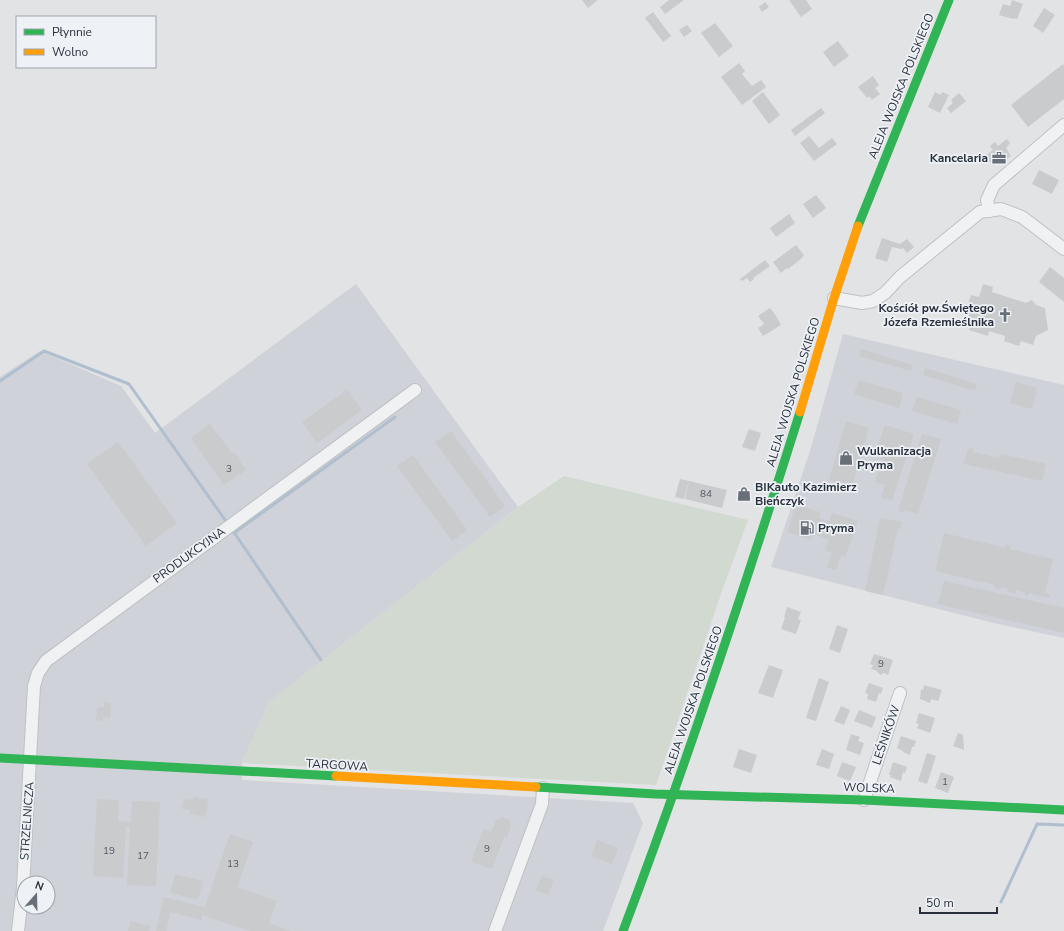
<svg xmlns="http://www.w3.org/2000/svg" width="1064" height="931" viewBox="0 0 1064 931" font-family="'Nunito Sans',sans-serif">
	<rect width="100%" height="100%" fill="#e1e3e5"/>
	<!-- built -->
	<g fill="#cfd2d8" fill-rule="evenodd">
		<path d="M356,284L518,507L269,702L242,763V780L633,803L643,823L603,931H0V377L40,351L121,386L155,433ZM24,883H48V907H24Z"/>
		<polygon points="843,334 1064,385 1064,638 998,624 771,567 810,451"/>
	</g>
	<!-- green -->
	<polygon fill="#d2d9d1" points="564,476 748,520 723,588 656,785 242,763 269,702 518,507"/>
	<g fill="none" stroke-linecap="round" stroke-linejoin="round">
		<!-- stream -->
		<g stroke="#b0bfcf" stroke-width="3">
			<polyline points="0,381 44,351 129,384 228,524"/>
			<polyline points="231,528 321,660"/>
			<polyline points="234,533 395,417"/>
			<polyline points="1001,902 1037,824 1064,825"/>
		</g>
	</g>
	<!-- building -->
	<g fill="#c9cbcd">
		<polygon points="582,0 598,0 588,8"/>
		<polygon points="669,0 684,0 665,14 660,7"/>
		<polygon points="789,0 806,0 812,9 801,17"/>
		<polygon points="1012,0 1023,4 1017,19 1013,18 1013,19 999,15 1003,4 1010,6"/>
		<polygon points="765,2 769,7 762,12 759,7"/>
		<polygon points="1044,8 1055,15 1043,33 1033,26"/>
		<polygon points="653,12 671,36 663,42 645,18"/>
		<polygon points="715,23 733,46 719,57 701,33"/>
		<polygon points="687,25 692,31 684,37 679,30"/>
		<polygon points="838,41 849,56 834,67 823,52"/>
		<polygon points="739,63 745,71 742,74 752,86 761,80 766,87 742,105 721,77"/>
		<polygon points="1063,64 1064,66 1064,99 1028,127 1011,105"/>
		<polygon points="873,76 879,85 875,88 880,94 872,100 869,96 867,98 858,87"/>
		<polygon points="763,92 780,115 769,124 752,101"/>
		<polygon points="935,92 941,95 942,92 949,95 940,113 928,107"/>
		<polygon points="959,93 966,101 951,113 947,108 953,103 951,100"/>
		<polygon points="821,108 825,113 795,136 791,130"/>
		<polygon points="809,136 819,148 832,138 837,144 814,161 800,143"/>
		<polygon points="1007,139 1010,143 1006,148 1011,156 999,165 995,159 990,162 985,156 993,150 990,146 995,142 998,146"/>
		<polygon points="1039,170 1059,180 1052,194 1032,184"/>
		<polygon points="816,195 826,208 813,218 803,204"/>
		<polygon points="789,214 795,223 776,237 770,228"/>
		<polygon points="882,238 900,244 907,239 914,247 907,253 903,248 901,249 892,247 887,262 875,258"/>
		<polygon points="796,245 804,255 801,259 788,269 787,268 781,273 773,262"/>
		<polygon points="765,260 770,266 753,278 754,279 750,282 747,278 742,281 740,279"/>
		<polygon points="1050,267 1064,278 1064,302 1039,282"/>
		<polygon points="983,284 993,287 992,292 1026,303 1032,300 1036,305 1045,308 1048,330 1036,336 1033,345 1021,341 1019,346 1004,341 1005,336 989,331 988,336 969,330 970,326 962,322 971,295 979,297"/>
		<polygon points="770,308 776,316 781,325 763,336 758,328 764,324 758,316"/>
		<polygon points="861,349 913,365 911,371 859,356"/>
		<polygon points="925,368 977,384 975,391 923,375"/>
		<polygon points="859,380 903,393 899,408 854,394"/>
		<polygon points="1016,382 1037,388 1032,409 1010,403"/>
		<polygon points="347,390 362,410 317,443 302,422"/>
		<polygon points="917,397 961,410 957,424 912,411"/>
		<polygon points="846,421 869,428 852,487 829,480"/>
		<polygon points="210,424 232,453 234,452 246,470 224,485 191,438"/>
		<polygon points="885,425 914,434 892,501 881,498 885,485 875,482 885,447 878,445"/>
		<polygon points="749,429 761,433 755,451 742,447"/>
		<polygon points="451,431 505,506 490,517 435,442"/>
		<polygon points="922,434 941,439 918,514 905,510 905,513 898,511"/>
		<polygon points="118,442 177,523 146,546 87,464"/>
		<polygon points="969,448 974,449 973,452 999,458 1001,454 1046,464 1042,481 964,464 967,451 968,451"/>
		<polygon points="413,455 467,530 452,541 397,466"/>
		<polygon points="680,479 689,481 684,499 675,497"/>
		<polygon points="689,481 727,490 722,508 685,499"/>
		<polygon points="796,504 820,512 819,518 829,521 832,513 858,521 845,557 841,556 836,570 827,567 832,553 825,550 829,540 813,533 811,540 787,532"/>
		<polygon points="880,518 902,522 901,528 898,528 883,595 865,591"/>
		<polygon points="944,533 1006,548 1006,545 1011,546 1010,549 1053,559 1045,593 1050,594 1049,598 1028,593 1028,596 1025,595 1026,593 1016,590 1015,594 1007,591 1007,588 1001,587 1000,589 995,588 995,585 935,571"/>
		<polygon points="944,581 1064,608 1064,633 938,604"/>
		<polygon points="787,607 801,612 798,619 801,620 796,634 781,629 785,618 784,617"/>
		<polygon points="837,625 848,629 840,653 829,649"/>
		<polygon points="874,654 893,660 888,675 883,673 881,675 878,673 877,671 871,669 873,665 870,664"/>
		<polygon points="769,665 783,670 773,698 758,693"/>
		<polygon points="819,678 829,682 816,721 806,718"/>
		<polygon points="869,683 883,688 881,694 879,693 876,702 867,699 868,694 865,693"/>
		<polygon points="924,685 942,690 938,701 931,699 930,703 920,699 921,689 923,690"/>
		<polygon points="104,702 111,703 110,718 103,717 103,721 96,720 97,709 100,707 104,707"/>
		<polygon points="841,706 850,710 844,725 834,721"/>
		<polygon points="859,710 876,717 872,728 854,721"/>
		<polygon points="919,713 935,718 930,733 917,728 919,724 916,723"/>
		<polygon points="958,733 963,735 964,750 953,746"/>
		<polygon points="851,734 860,737 858,741 864,743 860,755 846,750"/>
		<polygon points="901,736 916,741 914,747 912,747 910,755 903,752 903,751 897,748"/>
		<polygon points="739,749 757,755 751,773 733,767"/>
		<polygon points="822,749 834,754 829,769 816,765"/>
		<polygon points="927,753 936,756 927,784 918,781"/>
		<polygon points="842,762 856,767 850,781 837,776"/>
		<polygon points="893,762 907,767 905,773 903,772 901,781 890,777 891,775 889,775"/>
		<polygon points="941,772 954,777 948,793 935,788"/>
		<polygon points="193,797 208,799 207,811 206,812 205,817 190,814 191,810 182,809 184,799 193,800"/>
		<polygon points="97,799 119,800 118,821 131,822 132,801 160,802 156,886 127,885 130,827 126,826 123,878 93,876"/>
		<polygon points="502,817 509,820 511,826 507,838 504,837 492,869 471,862 483,829 491,832 496,820"/>
		<polygon points="230,834 253,842 237,887 277,901 269,923 291,931 250,931 202,915"/>
		<polygon points="597,840 618,848 612,864 591,856"/>
		<polygon points="175,874 203,881 198,900 170,893"/>
		<polygon points="542,876 554,880 548,895 536,890"/>
		<polygon points="164,897 204,907 201,920 171,912 166,931 156,931"/>
		<polygon points="131,921 150,926 149,931 128,931"/>
	</g>
	<g fill="none" stroke-linecap="round" stroke-linejoin="round">
		<defs>
			<g id="street">
				<polyline points="989,211 987,200 994,185 1064,125"/>
				<polyline points="834,298 862,303 873,301 885,293 900,277 980,212 1001,209 1022,217 1064,249"/>
				<polyline points="864,800 900,693"/>
				<polyline points="18,931 23,887 34,686 38,673 46,661 415,390"/>
				<polyline points="495,931 542,804 543,788"/>
			</g>
		</defs>
		<!-- street casing -->
		<use href="#street" stroke="#bfc1c3" stroke-width="14"/>
		<!-- street -->
		<use href="#street" stroke="#f0f1f2" stroke-width="12"/>
		<!-- fast -->
		<g stroke="#30b455" stroke-width="9">
			<polyline points="858,226 949,0"/>
			<polyline points="0,758 336,776"/>
			<polyline points="536,787 655,794 864,800 1064,810"/>
			<path d="M623,931C688,760 745,587 800,412"/>
		</g>
		<!-- slow -->
		<g stroke="#ff9f0a" stroke-width="9">
			<polyline points="800,412 834,298 858,226"/>
			<polyline points="336,776 536,787"/>
		</g>
	</g>
	<!-- icons -->
	<defs>
		<symbol id="office-bare" viewBox="-9 -9 18 18"><path d="M-6-3h4V-5.5h4V-3h4V5H-6ZM-1-4.5V-3h2v-1.5ZM-6 0V1H6V0Z" fill="#696f78" stroke="#eef1f5" stroke-width="2.5" paint-order="stroke"/></symbol>
		<symbol id="church-bare" viewBox="-9 -9 18 18"><path d="M-1.2-6h2.4v3.5h3.3v2.4h-3.3V6h-2.4V-.1h-3.3v-2.4h3.3Z" fill="#696f78" stroke="#eef1f5" stroke-width="2.5" paint-order="stroke"/></symbol>
		<symbol id="shop-bare" viewBox="-9 -9 18 18"><path d="M-5-2.5h2.3a2.7 3.5 0 0 1 5.4 0H5L5.5 6h-11ZM-1.5-2.5h3a1.5 2.3 0 0 0-3 0Z" fill="#696f78" stroke="#eef1f5" stroke-width="2.5" paint-order="stroke"/></symbol>
		<symbol id="fuel-bare" viewBox="-9 -9 18 18"><path d="M-5.5-6h7V0h2V4h1.3V-2.5L3-4.5l.8-.8L6-3V5H2.5V1h-1V6h-7ZM-4.2-4.7v3.2H.2V-4.7Z" fill="#696f78" stroke="#eef1f5" stroke-width="2.5" paint-order="stroke"/></symbol>
	</defs>
	<g fill-rule="evenodd">
		<use href="#office-bare" x="989" y="148" width="20" height="20"/>
		<use href="#church-bare" x="995" y="305" width="20" height="20"/>
		<use href="#shop-bare" x="836" y="448" width="20" height="20"/>
		<use href="#shop-bare" x="734" y="484" width="20" height="20"/>
		<use href="#fuel-bare" x="797" y="518" width="20" height="20"/>
	</g>
	<g text-anchor="middle" dominant-baseline="central" stroke-width="3.5" stroke-linejoin="round" paint-order="stroke">
		<!-- number labels -->
		<g font-size="10" fill="#525862">
			<text x="229" y="469">3</text>
			<text x="706" y="494">84</text>
			<text x="881" y="664">9</text>
			<text x="945" y="782">1</text>
			<text x="487" y="849">9</text>
			<text x="109" y="851">19</text>
			<text x="143" y="856">17</text>
			<text x="233" y="864">13</text>
		</g>
		<!-- street labels -->
		<g font-size="12" fill="#29303d" stroke="#eef1f5">
			<text transform="translate(901 86) rotate(-68)">ALEJA WOJSKA POLSKIEGO</text>
			<text transform="translate(793 392) rotate(-73)">ALEJA WOJSKA POLSKIEGO</text>
			<text transform="translate(189 555) rotate(-36)">PRODUKCYJNA</text>
			<text transform="translate(693 700) rotate(-71)">ALEJA WOJSKA POLSKIEGO</text>
			<text transform="translate(886 735) rotate(-71)">LEŚNIKÓW</text>
			<text transform="translate(337 765) rotate(3)">TARGOWA</text>
			<text transform="translate(869 788) rotate(2)">WOLSKA</text>
			<text transform="translate(27 821) rotate(-86)">STRZELNICZA</text>
		</g>
		<!-- poi labels -->
		<g font-size="12" font-weight="bold" fill="#29303d" stroke="#eef1f5" text-anchor="start">
			<text x="988" y="158" text-anchor="end">Kancelaria</text>
			<text x="994" y="308" text-anchor="end">Kościół pw.Świętego<tspan x="994" dy="14">Józefa Rzemieślnika</tspan></text>
			<text x="857" y="451">Wulkanizacja<tspan x="857" dy="14">Pryma</tspan></text>
			<text x="755" y="487">BIKauto Kazimierz<tspan x="755" dy="14">Bieńczyk</tspan></text>
			<text x="818" y="528">Pryma</text>
		</g>
	</g>
	<!-- legend -->
	<rect x="16" y="16" width="140" height="52" fill="#eef1f5" stroke="#9fa4ab"/>
	<rect x="24" y="29" width="20" height="6" fill="#30b455" stroke="#9fa4ab"/>
	<text x="52" y="36" font-size="12" fill="#29303d">Płynnie</text>
	<rect x="24" y="49" width="20" height="6" fill="#ff9f0a" stroke="#9fa4ab"/>
	<text x="52" y="56" font-size="12" fill="#29303d">Wolno</text>
	<!-- north arrow -->
	<g transform="translate(36 895) rotate(20)"><circle r="19" fill="#eef1f5" stroke="#9fa4ab"/>
	<path d="M0-3L7 15L0 10L-7 15Z" fill="#696f78"/>
	<text y="-6" font-size="11" font-weight="bold" text-anchor="middle" fill="#29303d">N</text>
	</g>
	<!-- scale -->
	<path d="M920 907v6h77v-6" fill="none" stroke="#29303d" stroke-width="2"/>
	<text x="926" y="907" font-size="12" fill="#29303d" stroke="#eef1f5" stroke-width="3" paint-order="stroke">50 m</text>
</svg>
